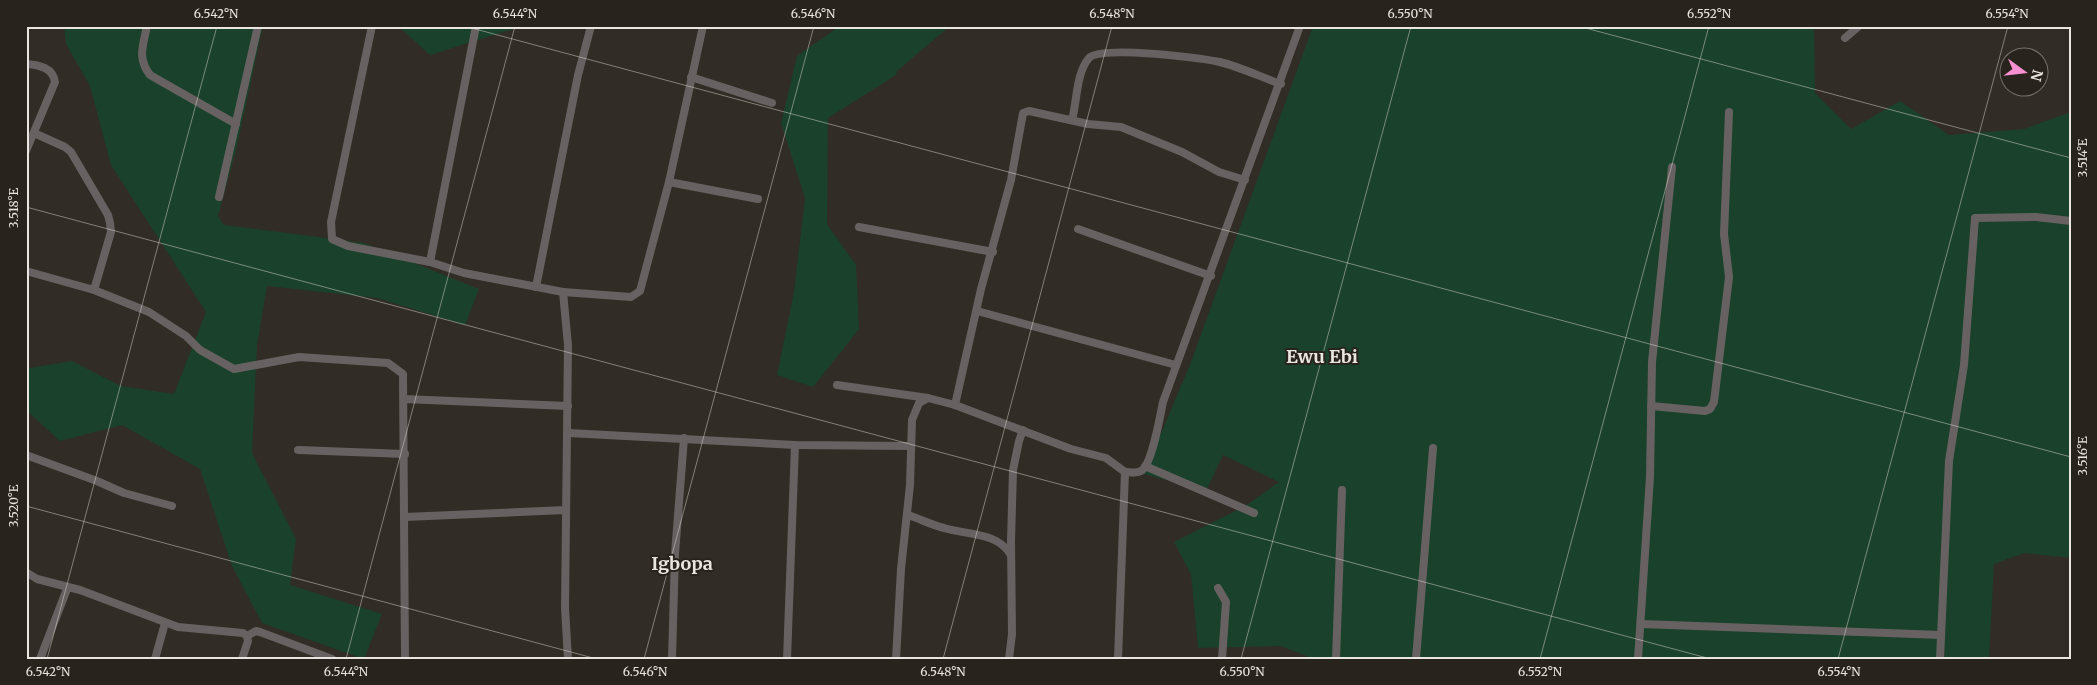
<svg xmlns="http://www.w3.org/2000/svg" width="2097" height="685" viewBox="0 0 2097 685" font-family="Merriweather,serif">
	<rect width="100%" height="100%" fill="#312c25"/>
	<!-- green -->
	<g fill="#1a412c">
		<polygon points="64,26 263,26 236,150 218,216 224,225 364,243 479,289 465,325 377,298 267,286 257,345 252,453 296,539 290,585 382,614 364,659 262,623 232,566 200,469 122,425 60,441 26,410 26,372 29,368 72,361 121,386 174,394 206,312 111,165 90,86 66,44"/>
		<polygon points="398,26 523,26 430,55"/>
		<polygon points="840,26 950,26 897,71 896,75 828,118 827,224 856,265 859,329 813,387 777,375 794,292 805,198 781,123 797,56"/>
		<polygon points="1313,26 1814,26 1815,93 1851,129 1900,101 1949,135 2024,129 2071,112 2071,558 2024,553 1994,564 1989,659 1314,659 1281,646 1198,648 1191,574 1174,542 1245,506 1279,482 1223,455 1206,491 1144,474 1191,362"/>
	</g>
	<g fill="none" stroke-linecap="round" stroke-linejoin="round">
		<!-- street -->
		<g stroke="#676261" stroke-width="8">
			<path d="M147,26C143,46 137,58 150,75L236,124"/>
			<polyline points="372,26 331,222 332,239 348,246 430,262 464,273 563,292 568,345 565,608 568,659"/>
			<polyline points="1845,38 1859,26"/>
			<path d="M26,64C40,65 53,68 55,82L26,151"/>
			<polyline points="691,77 772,103"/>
			<path d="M1072,120C1077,102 1076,73 1089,58C1100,45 1200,58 1220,62C1240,67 1261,77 1281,84"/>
			<polyline points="34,133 65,147 71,152 108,215 110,223 111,232 94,290"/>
			<polyline points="669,182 758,199"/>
			<polyline points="219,197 258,26"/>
			<polyline points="859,227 993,252"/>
			<polyline points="1078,229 1211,276"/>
			<polyline points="430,262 476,26"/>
			<polyline points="26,271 94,290 149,312 186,336 200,350 234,369 299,357 388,363 403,374 405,659"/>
			<polyline points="536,287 578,75 591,26"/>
			<polyline points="563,292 631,297 640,291 669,182 703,26"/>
			<polyline points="977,311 1176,365"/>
			<polyline points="837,385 928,398"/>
			<polyline points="404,399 568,406"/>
			<polyline points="955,405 981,289 1011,180 1023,113 1029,111 1088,124 1121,127 1182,152 1219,172 1245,180"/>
			<polyline points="1651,406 1705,411 1710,409 1714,402 1729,277 1724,234 1729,112"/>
			<polyline points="568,433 795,445 910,446"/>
			<polyline points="298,450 405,454"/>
			<polyline points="26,455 97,481 124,493 172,506"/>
			<polyline points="1145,466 1254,513"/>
			<path d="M908,515C920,519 932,525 944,528C967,535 998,532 1011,555"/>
			<polyline points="405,517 566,510"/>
			<polyline points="26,572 37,579 80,590 178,627 243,633 247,636 248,641 242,659"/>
			<polyline points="1218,588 1226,602 1222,659"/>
			<polyline points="1641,624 1941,635"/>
			<polyline points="247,636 256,631 260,632 332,659"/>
			<polyline points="40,659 67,589"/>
			<polyline points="155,659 165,623"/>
			<polyline points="672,659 675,554 684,438"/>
			<polyline points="787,659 795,445"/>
			<polyline points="896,659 901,569 910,485 912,420 919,403 928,398 955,405 1071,449 1106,458 1125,472"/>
			<polyline points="1009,659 1012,634 1011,541 1013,470 1019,441 1023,430"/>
			<path d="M1118,659L1125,472C1130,472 1136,474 1141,471C1152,465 1160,416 1163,402L1300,26"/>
			<polyline points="1336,659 1342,490"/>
			<polyline points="1416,659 1433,448"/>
			<polyline points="1638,659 1650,477 1652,362 1672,167"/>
			<polyline points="1940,659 1949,461 1964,365 1975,218 2036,217 2071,221"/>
		</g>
	</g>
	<!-- ticks -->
	<path fill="none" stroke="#e9e6e1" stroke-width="1" stroke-opacity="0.45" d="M464,26L2071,457M1578,26L2071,158M26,207L1711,659M26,506L597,659M47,659L217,26M346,659L515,26M644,659L814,26M943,659L1112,26M1241,659L1411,26M1540,659L1709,26M1838,659L2008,26"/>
	<g text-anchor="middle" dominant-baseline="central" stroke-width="4" stroke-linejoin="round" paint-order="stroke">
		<!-- quarter labels -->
		<g font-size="18" font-weight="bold" fill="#e9e6e1" stroke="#28231c">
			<text x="1322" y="356">Ewu Ebi</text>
			<text x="682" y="563">Igbopa</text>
		</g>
	</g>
	<!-- border -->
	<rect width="2097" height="685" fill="none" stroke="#28231c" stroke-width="55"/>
	<!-- north arrow -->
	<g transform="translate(2024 72) rotate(105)"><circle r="24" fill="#28231c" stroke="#75716b"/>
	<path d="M0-4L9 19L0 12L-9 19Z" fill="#f690d0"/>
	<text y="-8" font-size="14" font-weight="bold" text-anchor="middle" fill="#e9e6e1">N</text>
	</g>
	<rect x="28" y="28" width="2042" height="630" fill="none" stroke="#e9e6e1" stroke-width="2"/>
	<g font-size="12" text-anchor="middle" fill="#e9e6e1">
		<text x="216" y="18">6.542°N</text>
		<text x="515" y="18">6.544°N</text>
		<text x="813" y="18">6.546°N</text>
		<text x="1112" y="18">6.548°N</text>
		<text x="1410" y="18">6.550°N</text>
		<text x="1709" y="18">6.552°N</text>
		<text x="2007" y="18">6.554°N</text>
		<text transform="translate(2083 158) rotate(-90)" y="4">3.514°E</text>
		<text transform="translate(14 208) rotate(-90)" y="4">3.518°E</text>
		<text transform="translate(2083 456) rotate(-90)" y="4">3.516°E</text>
		<text transform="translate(14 506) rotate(-90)" y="4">3.520°E</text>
		<text x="48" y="676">6.542°N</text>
		<text x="346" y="676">6.544°N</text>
		<text x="645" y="676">6.546°N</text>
		<text x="943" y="676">6.548°N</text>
		<text x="1242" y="676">6.550°N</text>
		<text x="1540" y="676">6.552°N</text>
		<text x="1839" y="676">6.554°N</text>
	</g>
</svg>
